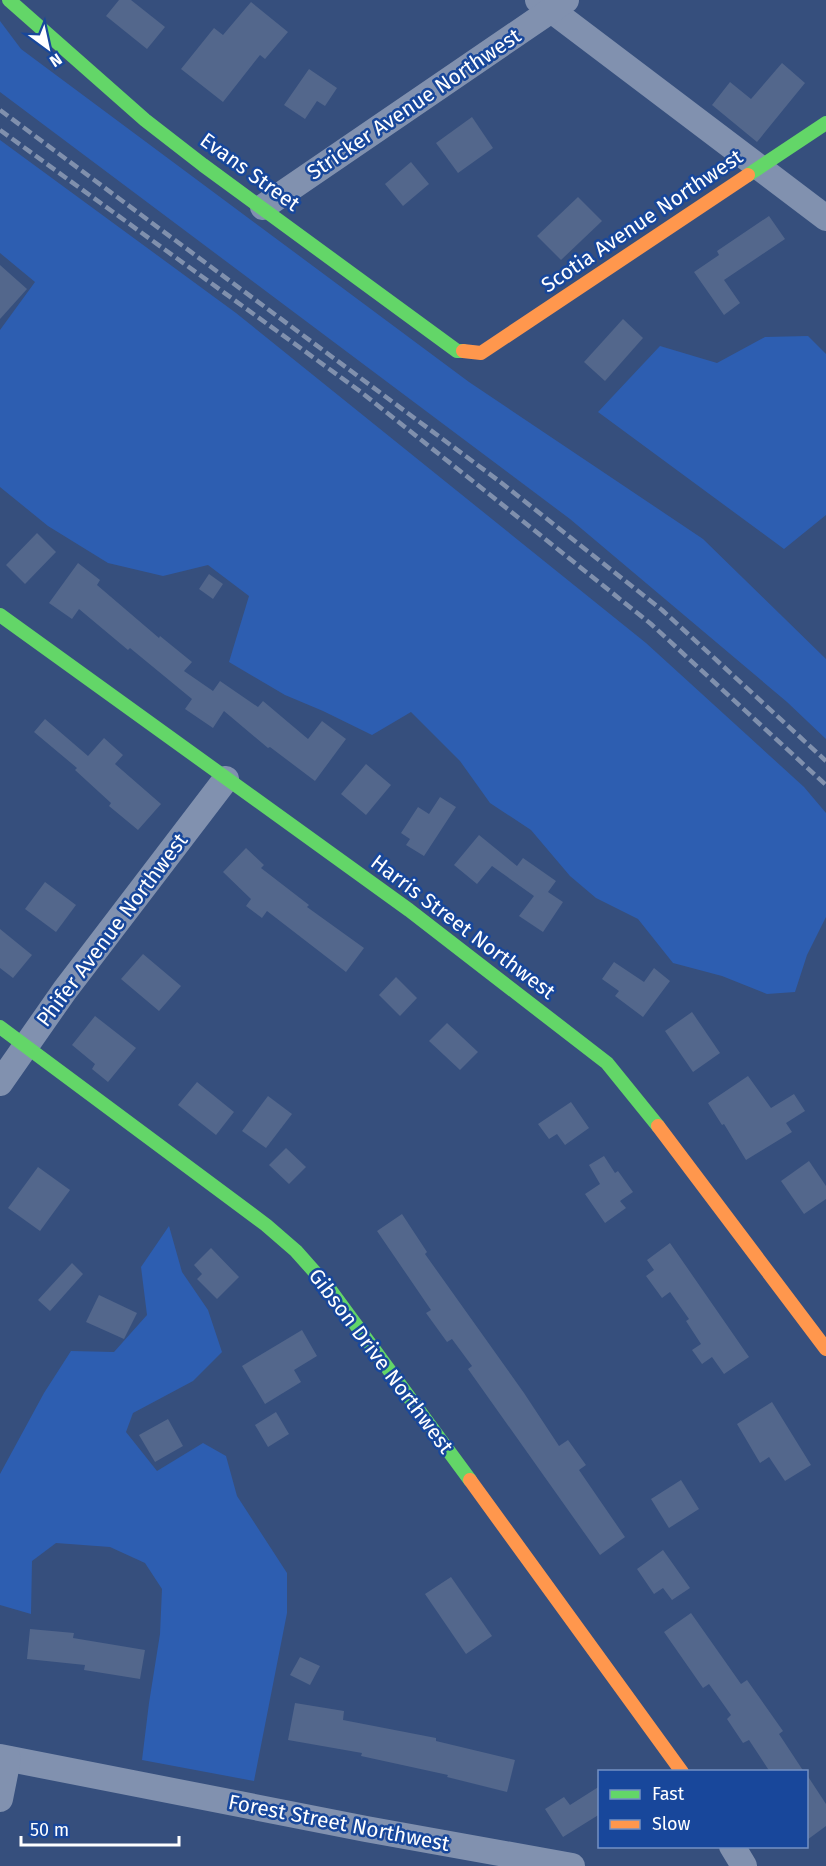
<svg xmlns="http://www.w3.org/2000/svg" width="826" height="1866" viewBox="0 0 826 1866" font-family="'Fira Sans',sans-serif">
	<rect width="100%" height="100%" fill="#364f7d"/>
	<!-- green -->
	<g fill="#2d5eb1">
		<polygon points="0,21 21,49 469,382 703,539 826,659 826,739 787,702 570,519 0,92"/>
		<polygon points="0,140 236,313 646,643 804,787 826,813 826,917 807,955 795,992 767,994 722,976 673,963 638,919 596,898 570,876 531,830 490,803 460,761 411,712 372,735 323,711 285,695 229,662 249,596 208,565 163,576 108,563 48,526 0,487 0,330 35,282 0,253"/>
		<polygon points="808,336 826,354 826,515 784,549 598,412 660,346 717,363 765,337"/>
		<polygon points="169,1226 182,1272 208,1310 222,1352 193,1381 133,1413 126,1432 157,1471 203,1443 226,1456 237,1496 287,1573 287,1613 254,1781 142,1760 149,1703 160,1634 162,1589 145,1563 110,1547 56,1543 32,1561 31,1614 0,1605 0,1474 44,1393 71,1351 114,1352 147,1315 141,1267"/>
	</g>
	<!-- building -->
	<g fill="#53678c">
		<polygon points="119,0 131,0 165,27 147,49 106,16"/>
		<polygon points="251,2 288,32 265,59 260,55 223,102 181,69 214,28 223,35"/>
		<polygon points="782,63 805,83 757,142 712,105 730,82 751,99"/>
		<polygon points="309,69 337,88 325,106 317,101 305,119 284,105"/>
		<polygon points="472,117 493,148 458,173 436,143"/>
		<polygon points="411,162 429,184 403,206 385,184"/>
		<polygon points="578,197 602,221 561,260 537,236"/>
		<polygon points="769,216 785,239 724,280 740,303 724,315 694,272 719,255 717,251"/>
		<polygon points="0,265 27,289 0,319"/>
		<polygon points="623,319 643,338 605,381 584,362"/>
		<polygon points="37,533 56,552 25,584 6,565"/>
		<polygon points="78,563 100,580 97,585 159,638 160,636 192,662 184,671 213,691 220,681 258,707 263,701 308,739 322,721 346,739 315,781 270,747 268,748 224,711 213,728 185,709 192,699 130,648 128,650 79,609 72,619 49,603"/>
		<polygon points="209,574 223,584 213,599 199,589"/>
		<polygon points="45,719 88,756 104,738 123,755 115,764 161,804 138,830 109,806 111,803 75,770 77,768 34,732"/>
		<polygon points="366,764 391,785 366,815 341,794"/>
		<polygon points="440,797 456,807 424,856 406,845 410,839 401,833 418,807 429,814"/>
		<polygon points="479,835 517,866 523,858 556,881 548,892 563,902 543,932 519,916 534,896 492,866 477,884 454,865"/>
		<polygon points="246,848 264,865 261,868 309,905 307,907 364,948 346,972 267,911 262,918 246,906 251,899 223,872"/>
		<polygon points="45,882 76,905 56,932 25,909"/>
		<polygon points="0,929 32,955 13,978 0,968"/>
		<polygon points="143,954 181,986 159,1011 121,979"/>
		<polygon points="614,962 644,982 654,968 670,981 643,1017 615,996 619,991 602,979"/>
		<polygon points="396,977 417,998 400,1016 379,995"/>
		<polygon points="692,1012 720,1053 693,1072 665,1031"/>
		<polygon points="95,1016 136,1048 108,1082 92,1069 95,1064 72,1045"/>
		<polygon points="447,1023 478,1052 460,1070 429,1041"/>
		<polygon points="748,1076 771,1108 794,1094 805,1111 786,1123 792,1132 746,1160 724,1124 722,1125 708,1103"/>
		<polygon points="197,1082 234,1112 216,1135 178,1105"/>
		<polygon points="268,1096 292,1114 266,1148 242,1131"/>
		<polygon points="571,1102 589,1128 565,1145 557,1134 549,1139 538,1124"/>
		<polygon points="286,1148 306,1167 289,1184 269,1165"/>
		<polygon points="604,1156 615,1173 618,1171 633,1192 620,1201 626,1208 605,1223 585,1194 600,1184 589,1165"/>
		<polygon points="809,1161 826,1186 826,1199 804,1214 781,1181"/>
		<polygon points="38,1167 70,1190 40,1231 8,1208"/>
		<polygon points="402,1214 427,1252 425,1254 524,1393 559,1446 568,1440 586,1465 579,1470 625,1537 600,1555 468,1369 472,1366 452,1339 447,1342 426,1313 431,1310 377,1231"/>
		<polygon points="670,1243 749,1357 724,1374 712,1357 702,1364 692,1350 701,1344 686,1321 689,1319 670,1292 662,1298 646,1276 654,1270 647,1260"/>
		<polygon points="211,1248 239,1277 217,1299 197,1279 202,1274 194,1265"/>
		<polygon points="72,1263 83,1274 50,1311 38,1300"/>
		<polygon points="99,1295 137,1313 124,1339 86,1322"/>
		<polygon points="302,1330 317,1356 294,1370 301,1382 265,1404 242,1366"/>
		<polygon points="772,1402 811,1465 785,1481 769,1457 760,1463 737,1424"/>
		<polygon points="276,1412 289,1434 268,1447 255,1425"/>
		<polygon points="168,1419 183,1446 155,1462 139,1435"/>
		<polygon points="681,1480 699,1509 669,1528 651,1499"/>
		<polygon points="663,1550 690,1588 672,1600 663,1588 654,1594 637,1569"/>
		<polygon points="451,1577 492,1636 466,1654 425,1594"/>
		<polygon points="691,1613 741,1684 747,1680 783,1731 779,1734 804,1772 770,1772 749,1740 743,1743 727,1719 731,1715 709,1684 703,1688 664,1632"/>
		<polygon points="30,1629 74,1633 73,1638 145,1650 140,1679 84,1670 85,1665 27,1659"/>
		<polygon points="300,1657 320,1666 310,1685 290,1675"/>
		<polygon points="295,1703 344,1711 343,1720 436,1738 436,1741 515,1760 507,1792 447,1777 448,1775 361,1756 362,1753 288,1740"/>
		<polygon points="807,1775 826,1804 826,1826 807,1840"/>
		<polygon points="600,1786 600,1814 563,1837 545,1809 564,1797 570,1805"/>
	</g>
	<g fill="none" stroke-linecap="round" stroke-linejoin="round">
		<!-- street -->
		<g stroke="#8191af" stroke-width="26">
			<polyline points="538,0 826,218"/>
			<polyline points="263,207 566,0"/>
			<polyline points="0,1083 65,990 226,779"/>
			<polyline points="0,1757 366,1829 572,1866"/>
			<polyline points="0,1799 8,1759"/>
			<polyline points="732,1846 744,1866"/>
		</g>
		<!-- fast -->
		<g stroke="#63d668" stroke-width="14">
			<polyline points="9,0 145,120 203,165 457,351 463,351"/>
			<polyline points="748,175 826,123"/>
			<polyline points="0,615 409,910 607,1063 658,1126"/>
			<polyline points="0,1027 266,1225 296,1251 328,1287 470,1480"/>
		</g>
		<!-- slow -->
		<g stroke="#ff974d" stroke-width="14">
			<polyline points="463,351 481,353 748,175"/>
			<polyline points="658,1126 826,1349"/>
			<polyline points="470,1480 682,1772"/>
		</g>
		<!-- rail -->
		<g stroke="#8090ad" stroke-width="4.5" stroke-dasharray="10 4.5" stroke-linecap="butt">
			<polyline points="0,110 499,481 662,610 826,761"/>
			<polyline points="0,130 361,392 489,494 651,624 826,785"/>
		</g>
	</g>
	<g text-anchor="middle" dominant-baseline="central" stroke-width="5" stroke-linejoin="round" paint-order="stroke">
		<!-- street labels -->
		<g font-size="21" fill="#fff" stroke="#18479b">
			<text transform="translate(414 104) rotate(-34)">Stricker Avenue Northwest</text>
			<text transform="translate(250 172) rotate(36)">Evans Street</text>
			<text transform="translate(642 221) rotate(-34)">Scotia Avenue Northwest</text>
			<text transform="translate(463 927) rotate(37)">Harris Street Northwest</text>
			<text transform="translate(112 930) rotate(-53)">Phifer Avenue Northwest</text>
			<text transform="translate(381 1361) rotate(53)">Gibson Drive Northwest</text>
			<text transform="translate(339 1823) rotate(11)">Forest Street Northwest</text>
		</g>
	</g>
	<!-- legend -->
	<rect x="598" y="1770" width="210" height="78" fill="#18479b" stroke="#7491c3" stroke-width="1.5"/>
	<rect x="610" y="1790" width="30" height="9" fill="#63d668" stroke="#7491c3" stroke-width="1.5"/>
	<text x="652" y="1800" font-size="18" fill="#ffffff">Fast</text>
	<rect x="610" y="1820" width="30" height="9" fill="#ff974d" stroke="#7491c3" stroke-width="1.5"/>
	<text x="652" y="1830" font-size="18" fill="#ffffff">Slow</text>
	<!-- north arrow -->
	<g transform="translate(48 48) rotate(147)" stroke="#18479b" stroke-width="4.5" paint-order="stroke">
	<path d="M0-4.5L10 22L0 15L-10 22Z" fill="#ffffff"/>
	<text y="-9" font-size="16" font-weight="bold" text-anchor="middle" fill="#ffffff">N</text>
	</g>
	<!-- scale -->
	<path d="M21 1836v9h158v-9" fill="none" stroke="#ffffff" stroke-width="3"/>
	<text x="30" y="1836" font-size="18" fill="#ffffff" stroke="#18479b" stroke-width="4.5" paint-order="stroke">50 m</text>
</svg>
